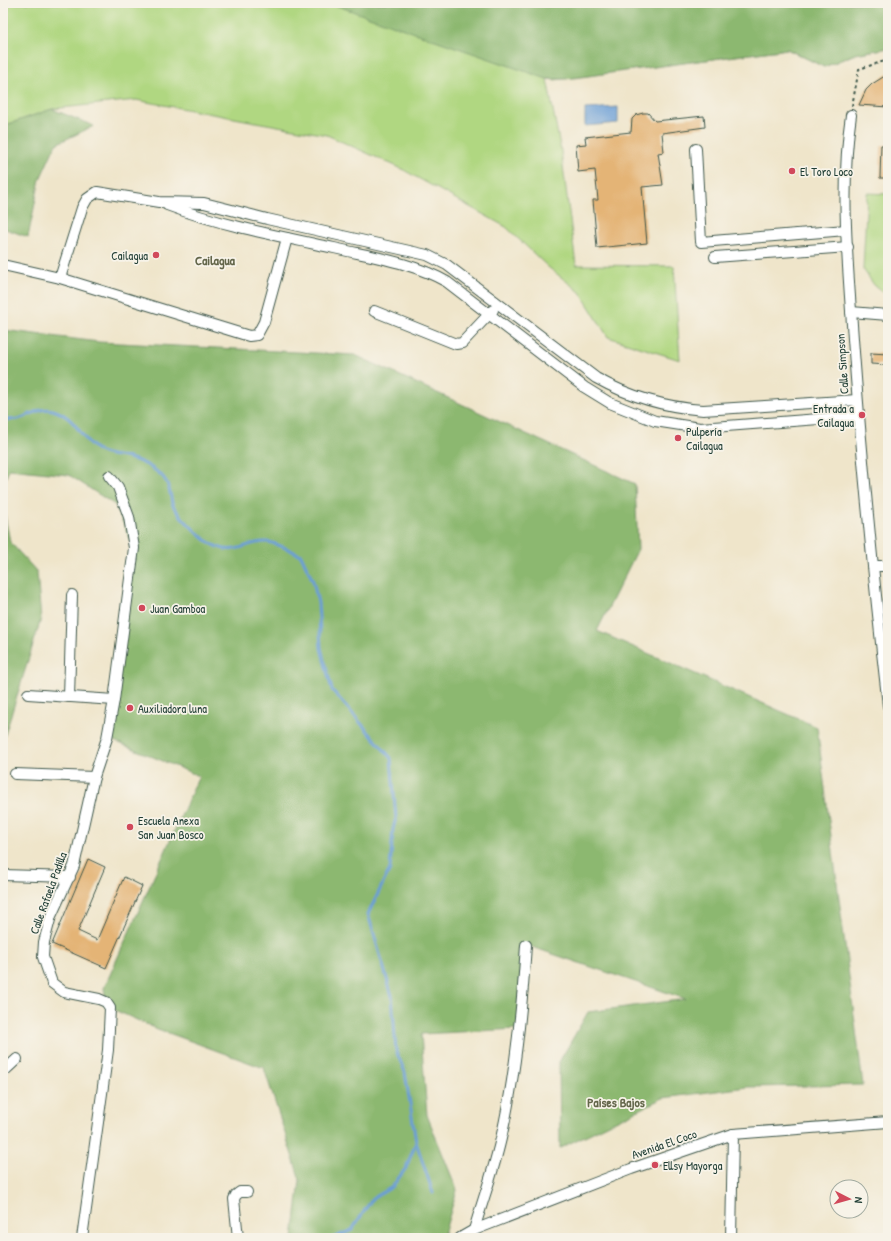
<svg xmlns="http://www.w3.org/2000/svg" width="891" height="1241" viewBox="0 0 891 1241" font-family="'Patrick Hand',sans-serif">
	<rect width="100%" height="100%" fill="#f7f3e8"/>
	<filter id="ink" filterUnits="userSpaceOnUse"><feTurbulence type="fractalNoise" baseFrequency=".025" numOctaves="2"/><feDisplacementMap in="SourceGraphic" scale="8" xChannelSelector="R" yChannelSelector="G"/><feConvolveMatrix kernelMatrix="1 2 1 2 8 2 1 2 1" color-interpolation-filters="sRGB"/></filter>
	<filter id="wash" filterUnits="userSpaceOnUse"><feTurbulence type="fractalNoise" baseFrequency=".012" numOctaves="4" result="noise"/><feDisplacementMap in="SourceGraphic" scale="16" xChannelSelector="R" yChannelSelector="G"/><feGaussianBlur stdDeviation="0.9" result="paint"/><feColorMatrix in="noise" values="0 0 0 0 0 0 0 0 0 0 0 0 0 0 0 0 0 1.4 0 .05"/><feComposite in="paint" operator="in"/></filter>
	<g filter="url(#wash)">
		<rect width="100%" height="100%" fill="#efe5ca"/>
		<!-- green -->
		<g fill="#b0d781" stroke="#688a5a">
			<polygon points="3,3 888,3 888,48 855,54 824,67 787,49 555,80 547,79 561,151 576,265 674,266 680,360 608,337 580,292 548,267 506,227 400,168 327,135 136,100 52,109 3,126"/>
			<polygon points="867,193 888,194 888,296 874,285 863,269"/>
		</g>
		<!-- forest -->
		<g fill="#8cb86f" stroke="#567a52">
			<polygon points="329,3 888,3 888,48 855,54 824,67 787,49 566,79 547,79"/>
			<polygon points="52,109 94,126 56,144 40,179 28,237 3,228 3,126"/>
			<polygon points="3,330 99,342 355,355 635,484 638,549 597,631 817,727 863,1085 747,1087 663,1098 560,1148 559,1062 588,1012 686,999 526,945 518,1029 421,1034 427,1115 457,1190 444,1234 432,1238 293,1238 300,1180 264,1068 155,1028 110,1008 106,1002 104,988 199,776 107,738 134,548 115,505 69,475 9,469 3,486"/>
			<polygon points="3,505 10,542 37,572 41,619 3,741"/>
		</g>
		<!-- water -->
		<polygon fill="#6a9ed6" stroke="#446e85" points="618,107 618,123 585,126 585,109"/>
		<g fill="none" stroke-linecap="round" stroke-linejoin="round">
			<!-- stream -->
			<g stroke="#6a9ed6" stroke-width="3">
				<path d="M3,419C8,419 13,420 18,419C28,417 41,406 53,410C78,418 80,439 97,450C108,457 118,455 129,458C141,461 152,467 161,475C169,482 170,493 172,503C175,512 202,539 212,544C236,558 244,541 267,542C278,543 291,551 301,555L313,581L318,603L321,648L332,690L391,758L396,818L393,829L390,869L368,914L392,996L396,1051L405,1072L416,1142L433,1193"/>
				<polyline points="3,615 5,619 5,660 3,665"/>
				<polyline points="333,1238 352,1230 372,1199 392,1187 406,1168 416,1142"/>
			</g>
		</g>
		<g id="blocks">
			<!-- building -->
			<g fill="#e4b476">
				<polygon points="888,74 888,107 859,105 866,90 872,84"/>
				<polygon points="643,113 648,113 655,121 704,116 705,127 662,133 664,152 658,153 663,185 642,187 647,243 597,248 593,200 598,200 595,170 578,172 576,145 586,144 585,137 631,132 632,119 636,115"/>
				<polygon points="881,145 888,145 888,178 880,178"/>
				<polygon points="871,353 888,354 888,365 871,364"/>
				<polygon points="88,859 105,867 78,931 97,940 124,877 142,886 106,968 52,944"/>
			</g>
		</g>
	</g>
	<g filter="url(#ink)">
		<use href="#blocks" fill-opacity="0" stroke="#3e564a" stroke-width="1"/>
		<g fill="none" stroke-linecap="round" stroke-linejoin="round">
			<defs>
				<g id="minor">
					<path d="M851,115C840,189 848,265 853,339C862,461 874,583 888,706"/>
					<polyline points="696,149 701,242 846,230"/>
					<path d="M167,205C220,225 278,236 334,248C372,257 412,262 447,282L584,387L610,403L655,421L700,428L858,416"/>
					<path d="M287,238L264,322L257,335L249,336L60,278L82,208L87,199L97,192L159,202L204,203L267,219L427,255L447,265L596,378C630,397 664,407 703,410L857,400"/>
					<polyline points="715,257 848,247"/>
					<polyline points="3,265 60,278"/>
					<polyline points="374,311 456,344 462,343 493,310"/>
					<polyline points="851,312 888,315"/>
					<polyline points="873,566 888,566"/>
					<polyline points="28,694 114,700"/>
					<polyline points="69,697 72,595"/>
					<polyline points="15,774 94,777"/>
					<polyline points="3,875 70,877"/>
					<polyline points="3,1072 17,1059"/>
					<path d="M474,1230C483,1199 495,1167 502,1134C516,1072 522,1008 526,945"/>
					<polyline points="82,1238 108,1050 110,1008 106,1002 99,999 64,992 52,983 43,957 44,942 51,916 74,866 94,777 107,738 114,700 134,548 129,517 118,487 109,476"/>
					<polyline points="238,1238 234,1199 236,1195 240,1192 247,1192"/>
					<polyline points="460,1238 474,1230 631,1169 733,1134 888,1122"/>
					<polyline points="731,1238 733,1134"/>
				</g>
			</defs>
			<!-- minor casing -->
			<use href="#minor" stroke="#3e564a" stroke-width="12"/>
			<!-- path -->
			<polyline stroke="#3e564a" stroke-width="2" stroke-dasharray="3 3" stroke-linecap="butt" points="852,106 859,69 888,60"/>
			<!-- minor -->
			<use href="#minor" stroke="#fff" stroke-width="10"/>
		</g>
	</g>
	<!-- markers -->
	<g fill="#d1495b" stroke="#f7f3e8" stroke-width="1.5">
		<circle cx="792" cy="171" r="4"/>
		<circle cx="156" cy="255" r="4"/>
		<circle cx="862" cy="415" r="4"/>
		<circle cx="678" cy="438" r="4"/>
		<circle cx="142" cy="608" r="4"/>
		<circle cx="130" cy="708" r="4"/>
		<circle cx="130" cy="827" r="4"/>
		<circle cx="655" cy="1165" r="4"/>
	</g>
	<g text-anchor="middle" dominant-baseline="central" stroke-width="3.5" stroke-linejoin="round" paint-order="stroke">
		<!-- poi labels -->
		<g font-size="12" fill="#1f3d34" stroke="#f7f3e8" text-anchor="start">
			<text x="800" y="171">El Toro Loco</text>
			<text x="148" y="255" text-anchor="end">Cailagua</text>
			<text x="854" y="408" text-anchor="end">Entrada a<tspan x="854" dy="14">Cailagua</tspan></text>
			<text x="686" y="431">Pulpería<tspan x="686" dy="14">Cailagua</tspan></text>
			<text x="150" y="608">Juan Gamboa</text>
			<text x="138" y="708">Auxiliadora luna</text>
			<text x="138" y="820">Escuela Anexa<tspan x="138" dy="14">San Juan Bosco</tspan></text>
			<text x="663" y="1165">Ellsy Mayorga</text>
		</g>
		<!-- street labels -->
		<g font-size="12" fill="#1f3d34" stroke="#f7f3e8">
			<text transform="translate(842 364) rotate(-94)">Calle Simpson</text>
			<text transform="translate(48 893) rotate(-70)">Calle Rafaela Padilla</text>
			<text transform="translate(664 1144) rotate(-19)">Avenida El Coco</text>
		</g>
		<!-- neighbourhood labels -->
		<g font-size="13" font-weight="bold" fill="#64674b" stroke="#f7f3e8">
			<text x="215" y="260">Cailagua</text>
			<text x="616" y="1102">Países Bajos</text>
		</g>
	</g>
	<!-- margin -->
	<rect width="891" height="1241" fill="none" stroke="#f7f3e8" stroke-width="16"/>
	<!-- north arrow -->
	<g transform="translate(849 1199) rotate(96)"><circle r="19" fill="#f7f3e8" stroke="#a1aaa0"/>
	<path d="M0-3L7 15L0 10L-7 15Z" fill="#d1495b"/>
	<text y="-6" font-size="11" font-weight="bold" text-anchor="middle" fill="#1f3d34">N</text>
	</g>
</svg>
